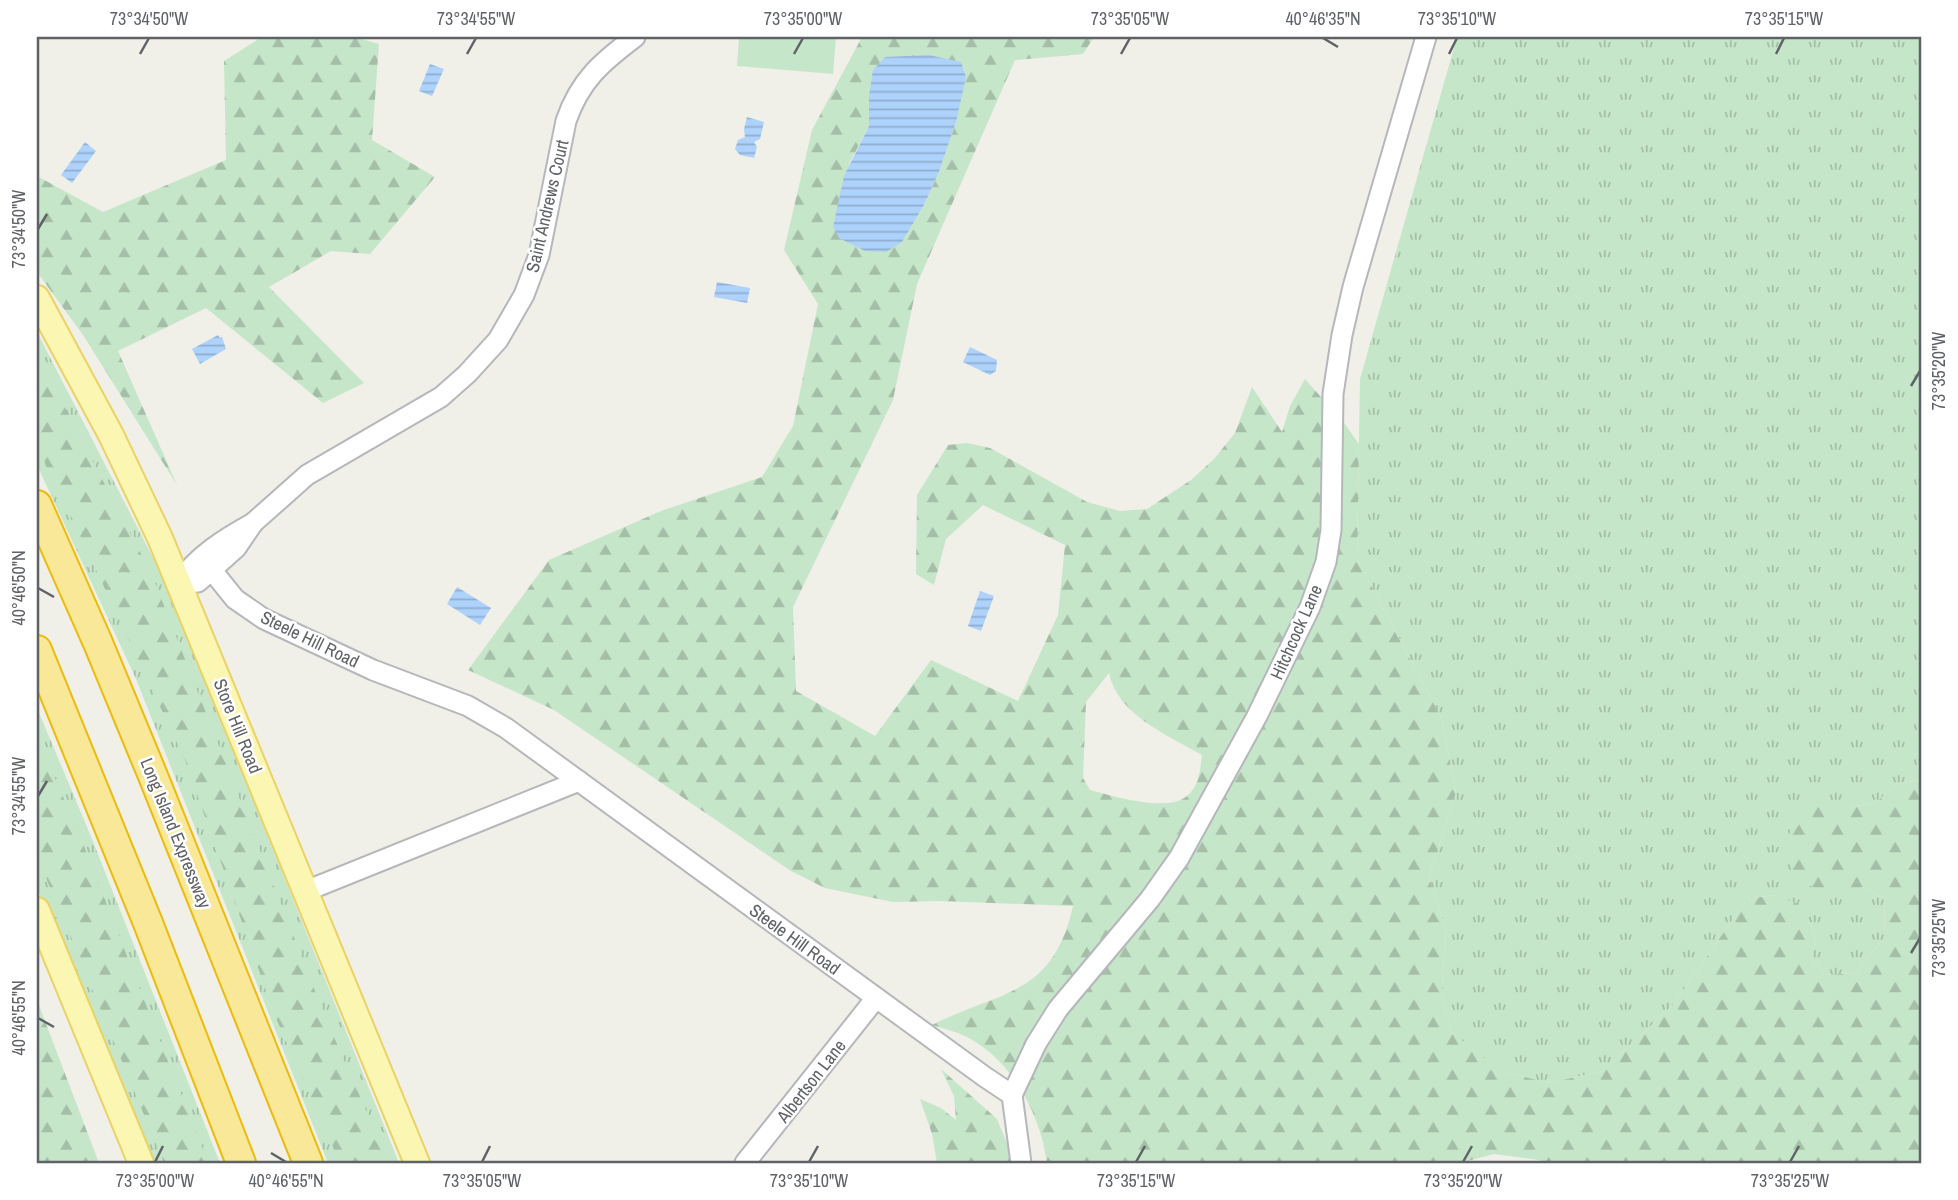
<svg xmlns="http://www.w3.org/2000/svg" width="1958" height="1200" viewBox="0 0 1958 1200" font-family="'Archivo Narrow',sans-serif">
	<defs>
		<pattern id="grass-tufts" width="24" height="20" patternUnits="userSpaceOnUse" patternTransform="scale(1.75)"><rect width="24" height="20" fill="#c6e6c9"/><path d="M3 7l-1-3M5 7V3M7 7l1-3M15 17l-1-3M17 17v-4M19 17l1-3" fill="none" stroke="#a4bea7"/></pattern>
		<pattern id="forest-firs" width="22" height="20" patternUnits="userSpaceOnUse" patternTransform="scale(1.75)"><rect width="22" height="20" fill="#c6e6c9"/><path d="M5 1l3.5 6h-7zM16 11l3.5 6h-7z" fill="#a4bea7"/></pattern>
		<pattern id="water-rules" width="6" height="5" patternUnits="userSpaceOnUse" patternTransform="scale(1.75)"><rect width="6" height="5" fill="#add2fb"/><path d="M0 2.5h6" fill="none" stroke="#90aecf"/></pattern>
	</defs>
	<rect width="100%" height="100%" fill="#f0efe8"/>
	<!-- grass -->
	<g fill="url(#grass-tufts)">
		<polygon points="1457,37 1921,37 1921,780 1895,784 1876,803 1849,807 1833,894 1865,887 1884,898 1885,936 1856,973 1824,975 1812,959 1816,935 1798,905 1774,895 1747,899 1673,1005 1603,1071 1549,1083 1500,1071 1452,1033 1441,997 1446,930 1429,877 1456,793 1442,719 1357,559 1360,379"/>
		<polygon points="37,332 166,583 399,1163 328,1163 136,679 37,465"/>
		<polygon points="37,708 90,834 220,1163 147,1163 37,888"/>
	</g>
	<!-- forest -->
	<g fill="url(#forest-firs)" fill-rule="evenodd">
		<polygon points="262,37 355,37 379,44 372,140 435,177 370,254 331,251 269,287 364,383 323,403 206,308 118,351 177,485 83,335 37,272 37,176 103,212 226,160 224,61"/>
		<path d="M862,37H1094L1083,54L1015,60L917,284L893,400L793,607L796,691L875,736L931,660L1018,701L1058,615L1065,545L983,505L946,539L934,585L916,574L917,495L948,445L967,443L990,448L1087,502L1120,511L1147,509L1191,480L1214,459L1235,433L1252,387L1282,432L1290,406L1305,379L1344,423L1359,444L1357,559L1442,719L1456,793L1429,877L1446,930L1441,997L1452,1033L1501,1071L1549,1083L1603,1071L1673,1005L1747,899L1775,895L1798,904L1816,935L1812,959L1824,975L1856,973L1885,936L1884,898L1865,887C1855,889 1842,895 1832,894C1809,892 1782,865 1787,841C1790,825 1810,808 1821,797L1849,807L1876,803L1895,784L1921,780V1163H1545L1539,1160L1494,1154L1460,1163H1047C1040,1112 1009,1053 958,1033C950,1030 941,1028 932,1025C1002,990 1053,996 1073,906L941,901L893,902L825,888L791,871L554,710L468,670L549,560L661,511L762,477L793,426L818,304L784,250L812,130ZM869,96L956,122L939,172L924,205L902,242L833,227L850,162L869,126ZM1109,673C1117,714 1167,735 1202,755C1200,770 1200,785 1187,796C1167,813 1113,796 1090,790L1083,778L1086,702Z"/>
		<polygon points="37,354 152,575 324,1014 389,1163 340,1163 275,1016 185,760 55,482 37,446"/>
		<polygon points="37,737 80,836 208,1163 164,1163 37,856"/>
		<polygon points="37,1000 99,1163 37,1163"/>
		<polygon points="941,1069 997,1119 1008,1146 1012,1163 937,1163 932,1134 920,1099 941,1108 956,1120 954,1096"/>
	</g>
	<!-- garden -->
	<polygon fill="#c6e6c9" points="739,37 836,37 833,74 737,66"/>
	<!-- water -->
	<g fill="url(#water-rules)">
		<polygon points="929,55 961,62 966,77 956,122 939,172 924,205 902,242 886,252 865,251 839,238 833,227 844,176 869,126 869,96 873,70 885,57"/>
		<polygon points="430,64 444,69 432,96 419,91"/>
		<polygon points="747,117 764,122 760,139 754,142 757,147 754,158 740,155 735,149 738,140 745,137 744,129"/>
		<polygon points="85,142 96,151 72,183 61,175"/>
		<polygon points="717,282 750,288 747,303 714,297"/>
		<polygon points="218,335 220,338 222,337 226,349 200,364 192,349"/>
		<polygon points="970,347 997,360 996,371 990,375 963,362"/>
		<polygon points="457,587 491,608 480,625 447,604"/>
		<polygon points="980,591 994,596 981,631 968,626"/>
	</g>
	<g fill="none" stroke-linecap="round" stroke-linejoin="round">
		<defs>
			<g id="minor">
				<path d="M253,523L307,475L441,397L467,374L498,340L524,295L539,255L566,121C580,80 602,62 635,37"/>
				<path d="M253,523L236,548L198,582L179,583C196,556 226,538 253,523Z"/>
				<polyline points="202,558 235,599 264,619 373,670 468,706 506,728 985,1077 1012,1095"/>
				<polyline points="306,891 579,781"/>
				<polyline points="745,1163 876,998"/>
				<polyline points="1021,1163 1012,1095 1036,1044 1058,1009 1150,899 1179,858 1257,716 1310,607 1326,562 1331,530 1333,394 1342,335 1353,287 1426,37"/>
			</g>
			<g id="major">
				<polyline points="37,298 111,435 160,538 417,1163"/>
				<polyline points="37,910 141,1163"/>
			</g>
			<g id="highway">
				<polyline points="37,505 98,643 153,776 308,1163"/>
				<polyline points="37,650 148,923 241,1163"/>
			</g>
		</defs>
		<!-- minor casing -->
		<use href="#minor" stroke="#b5b7bb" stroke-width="23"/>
		<!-- major casing -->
		<use href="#major" stroke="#ebd266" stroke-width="28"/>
		<!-- highway casing -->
		<use href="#highway" stroke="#ecbb0c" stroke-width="32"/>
		<!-- minor -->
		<use href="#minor" stroke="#fff" stroke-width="19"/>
		<!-- major -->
		<use href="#major" stroke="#fbf6b2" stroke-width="24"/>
		<!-- highway -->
		<use href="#highway" stroke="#f8e897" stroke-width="28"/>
	</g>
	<!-- ticks -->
	<path fill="none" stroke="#5f6267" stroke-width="2.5" d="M1323,38L1338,47M140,54L149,38M467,54L476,38M794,54L803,38M1121,54L1130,38M1449,54L1457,38M1776,54L1784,38M38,229L47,214M1911,386L1920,371M38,588L54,597M38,796L47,781M1911,953L1920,938M38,1018L54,1027M271,1153L286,1162M155,1162L163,1146M482,1162L490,1146M809,1162L818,1146M1136,1162L1145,1146M1463,1162L1472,1146M1790,1162L1799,1146"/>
	<g text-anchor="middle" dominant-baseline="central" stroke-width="5" stroke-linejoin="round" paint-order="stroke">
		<!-- street labels -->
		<g font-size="18" fill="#5f6267" stroke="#fff">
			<text transform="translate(547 206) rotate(-77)">Saint Andrews Court</text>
			<text transform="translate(1296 632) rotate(-66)">Hitchcock Lane</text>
			<text transform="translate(310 639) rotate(26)">Steele Hill Road</text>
			<text transform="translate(238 726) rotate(68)">Store Hill Road</text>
			<text transform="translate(176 833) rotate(68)">Long Island Expressway</text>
			<text transform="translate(795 939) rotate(36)">Steele Hill Road</text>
			<text transform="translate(811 1081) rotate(-52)">Albertson Lane</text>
		</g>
	</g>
	<!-- border -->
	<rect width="1958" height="1200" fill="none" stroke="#ffffff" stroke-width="77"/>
	<rect x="38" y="38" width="1882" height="1124" fill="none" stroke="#5f6267" stroke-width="2.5"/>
	<g font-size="18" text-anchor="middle" fill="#5f6267">
		<text x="149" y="25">73°34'50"W</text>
		<text x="476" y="25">73°34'55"W</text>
		<text x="803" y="25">73°35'00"W</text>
		<text x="1130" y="25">73°35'05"W</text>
		<text x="1323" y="25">40°46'35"N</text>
		<text x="1457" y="25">73°35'10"W</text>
		<text x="1784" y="25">73°35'15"W</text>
		<text transform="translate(19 229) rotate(-90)" y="6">73°34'50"W</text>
		<text transform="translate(1939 371) rotate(-90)" y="6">73°35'20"W</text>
		<text transform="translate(19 588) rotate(-90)" y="6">40°46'50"N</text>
		<text transform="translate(19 796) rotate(-90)" y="6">73°34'55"W</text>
		<text transform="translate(1939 938) rotate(-90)" y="6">73°35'25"W</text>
		<text transform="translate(19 1018) rotate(-90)" y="6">40°46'55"N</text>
		<text x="155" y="1187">73°35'00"W</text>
		<text x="286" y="1187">40°46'55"N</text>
		<text x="482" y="1187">73°35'05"W</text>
		<text x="809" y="1187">73°35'10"W</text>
		<text x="1136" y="1187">73°35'15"W</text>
		<text x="1463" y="1187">73°35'20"W</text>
		<text x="1790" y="1187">73°35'25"W</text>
	</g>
</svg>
